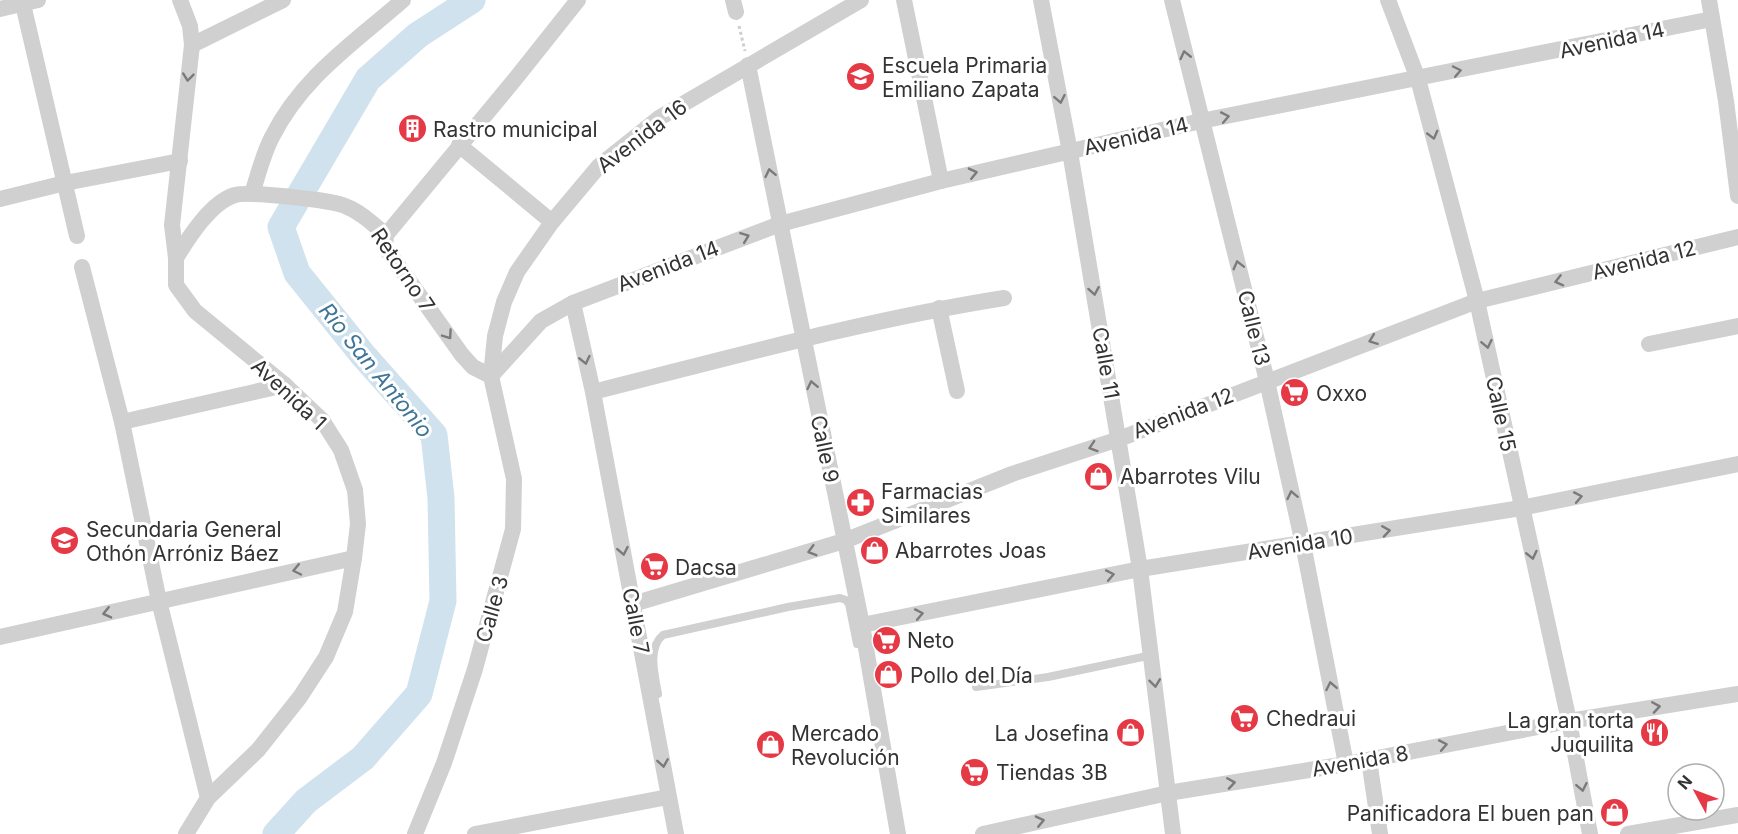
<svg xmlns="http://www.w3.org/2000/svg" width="1738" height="834" viewBox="0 0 1738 834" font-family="Inter,sans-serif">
	<rect width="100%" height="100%" fill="#fff"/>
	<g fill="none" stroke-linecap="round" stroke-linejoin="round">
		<!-- river -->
		<polyline stroke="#cfe2ee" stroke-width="27" points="276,834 306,801 363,758 419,694 443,601 441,498 434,435 363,355 297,273 281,227 368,79 418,35 472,0"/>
		<!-- path -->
		<polyline stroke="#cdcdcd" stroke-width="3" stroke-dasharray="3 3" stroke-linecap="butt" points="739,26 745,51"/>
		<!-- lane -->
		<g stroke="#d0d0d0" stroke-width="8">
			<polyline points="976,687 1048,677 1152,655"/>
			<path d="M658,694C655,676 647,648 663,635L788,607L840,598L846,600L849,604L857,644"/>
		</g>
		<!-- street -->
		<g stroke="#d0d0d0" stroke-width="16">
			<polyline points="22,0 77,236"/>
			<polyline points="180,0 190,26 192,45 172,225 176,258 176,285 195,311 285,385 322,420 341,450 355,490 358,524 354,558 345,612 326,657 300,697 258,750 208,798 186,834"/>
			<polyline points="733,0 736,12"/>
			<polyline points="904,0 941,181"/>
			<polyline points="1041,0 1070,152 1140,569 1173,834"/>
			<polyline points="1172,0 1267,381 1303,544 1346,764"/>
			<polyline points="1388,0 1418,79 1477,301 1569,721 1590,834"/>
			<polyline points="1709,0 1726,101 1738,196"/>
			<polyline points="0,9 38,0"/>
			<polyline points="192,45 283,0"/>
			<polyline points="748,65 862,625 898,834"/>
			<polyline points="459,145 552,222"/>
			<path d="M252,194C258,175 263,154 272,137C302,77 354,43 403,0"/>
			<polyline points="0,199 65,183 180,161"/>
			<polyline points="386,235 516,78 578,0"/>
			<path d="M176,258C189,237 211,202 235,195C249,191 331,200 345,206C361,212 373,224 386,235L385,247L462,355L473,367L491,376"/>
			<polyline points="82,267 122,422 159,601 208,798"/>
			<polyline points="573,303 593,392 676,834"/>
			<polyline points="939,308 957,391"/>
			<polyline points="1649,344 1738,326"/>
			<polyline points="491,376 541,321 573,303 780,224 941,181 1201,121 1712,19"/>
			<path d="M593,392C729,358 865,320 1004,298"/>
			<polyline points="122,422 285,385"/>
			<polyline points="633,604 844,541 1012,474 1119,439 1477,301 1738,237"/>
			<polyline points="862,625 1140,569 1521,508 1738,464"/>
			<polyline points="0,637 354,558"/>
			<polyline points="1369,760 1380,834"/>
			<polyline points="415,834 444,763 475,669 513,529 514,479 491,376 495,336 504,302 517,272 552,222 599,166 659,118 861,0"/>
			<polyline points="475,834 668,797"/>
			<polyline points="983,834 1168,793 1346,764 1569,721 1738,694"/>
			<polyline points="1628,834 1738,815"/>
		</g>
	</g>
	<!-- one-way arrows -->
	<defs><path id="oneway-chevron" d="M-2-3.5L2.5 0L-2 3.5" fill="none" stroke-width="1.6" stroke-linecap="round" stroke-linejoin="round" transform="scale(1.5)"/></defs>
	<g stroke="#7a7a7a">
		<use href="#oneway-chevron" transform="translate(1185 55) rotate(-103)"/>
		<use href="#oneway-chevron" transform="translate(1457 71) rotate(-12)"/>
		<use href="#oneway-chevron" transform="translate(188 77) rotate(96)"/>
		<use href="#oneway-chevron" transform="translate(1060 99) rotate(79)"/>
		<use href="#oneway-chevron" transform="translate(1225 117) rotate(-11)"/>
		<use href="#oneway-chevron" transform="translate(1433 135) rotate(75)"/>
		<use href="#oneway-chevron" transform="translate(770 173) rotate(-102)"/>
		<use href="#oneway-chevron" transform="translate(973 173) rotate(-13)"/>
		<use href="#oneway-chevron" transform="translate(745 237) rotate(-21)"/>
		<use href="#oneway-chevron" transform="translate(1238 265) rotate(-104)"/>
		<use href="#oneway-chevron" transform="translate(1559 281) rotate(166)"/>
		<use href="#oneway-chevron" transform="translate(1094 291) rotate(80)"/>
		<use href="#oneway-chevron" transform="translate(448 335) rotate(55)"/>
		<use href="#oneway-chevron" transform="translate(1373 340) rotate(159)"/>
		<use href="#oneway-chevron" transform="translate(1487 344) rotate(78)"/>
		<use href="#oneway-chevron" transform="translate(585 360) rotate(77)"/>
		<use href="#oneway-chevron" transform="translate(812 385) rotate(-102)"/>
		<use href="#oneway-chevron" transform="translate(1093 447) rotate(162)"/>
		<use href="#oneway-chevron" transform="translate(1292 495) rotate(-102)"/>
		<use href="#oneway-chevron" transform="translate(1578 497) rotate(-11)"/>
		<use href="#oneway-chevron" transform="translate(1386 531) rotate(-9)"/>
		<use href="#oneway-chevron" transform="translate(623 551) rotate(79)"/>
		<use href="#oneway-chevron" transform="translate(812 551) rotate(164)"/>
		<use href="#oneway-chevron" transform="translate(1532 555) rotate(77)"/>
		<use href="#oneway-chevron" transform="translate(297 570) rotate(168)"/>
		<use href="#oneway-chevron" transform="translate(1110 575) rotate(-11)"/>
		<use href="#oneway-chevron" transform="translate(107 613) rotate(167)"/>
		<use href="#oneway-chevron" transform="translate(919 614) rotate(-11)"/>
		<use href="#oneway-chevron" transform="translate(1155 683) rotate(83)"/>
		<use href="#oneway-chevron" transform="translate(1331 686) rotate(-101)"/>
		<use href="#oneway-chevron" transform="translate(1656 707) rotate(-9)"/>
		<use href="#oneway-chevron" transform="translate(1443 745) rotate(-11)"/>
		<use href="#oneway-chevron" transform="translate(663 763) rotate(81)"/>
		<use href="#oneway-chevron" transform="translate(1231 783) rotate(-9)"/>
		<use href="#oneway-chevron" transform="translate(1582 787) rotate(79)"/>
		<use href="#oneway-chevron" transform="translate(1040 821) rotate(-13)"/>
	</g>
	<!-- icons -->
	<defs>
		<symbol id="school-disc" viewBox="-11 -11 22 22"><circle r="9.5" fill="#e63946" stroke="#fff"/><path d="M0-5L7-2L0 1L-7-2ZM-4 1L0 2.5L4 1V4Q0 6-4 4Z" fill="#fff"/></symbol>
		<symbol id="building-disc" viewBox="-11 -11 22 22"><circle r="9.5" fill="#e63946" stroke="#fff"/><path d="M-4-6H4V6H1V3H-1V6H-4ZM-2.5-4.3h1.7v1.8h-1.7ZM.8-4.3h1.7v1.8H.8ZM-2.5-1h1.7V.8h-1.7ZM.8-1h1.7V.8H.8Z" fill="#fff"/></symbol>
		<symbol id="supermarket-disc" viewBox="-11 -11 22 22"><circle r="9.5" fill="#e63946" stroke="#fff"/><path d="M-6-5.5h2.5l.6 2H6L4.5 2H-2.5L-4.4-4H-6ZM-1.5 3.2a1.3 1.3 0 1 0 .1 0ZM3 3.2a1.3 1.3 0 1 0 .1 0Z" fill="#fff"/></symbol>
		<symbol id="shop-disc" viewBox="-11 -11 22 22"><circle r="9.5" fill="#e63946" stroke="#fff"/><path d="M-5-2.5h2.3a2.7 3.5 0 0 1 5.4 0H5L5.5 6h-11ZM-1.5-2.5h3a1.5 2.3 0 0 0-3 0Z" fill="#fff"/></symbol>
		<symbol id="pharmacy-disc" viewBox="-11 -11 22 22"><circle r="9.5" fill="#e63946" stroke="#fff"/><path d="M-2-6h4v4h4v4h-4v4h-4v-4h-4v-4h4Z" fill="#fff"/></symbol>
		<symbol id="restaurant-disc" viewBox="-11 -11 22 22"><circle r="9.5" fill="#e63946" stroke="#fff"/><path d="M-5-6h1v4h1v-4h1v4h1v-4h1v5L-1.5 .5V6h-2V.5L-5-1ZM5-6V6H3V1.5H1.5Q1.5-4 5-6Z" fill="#fff"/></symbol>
	</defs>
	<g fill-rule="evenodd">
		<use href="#school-disc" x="844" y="60" width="33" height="33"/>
		<use href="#building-disc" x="396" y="112" width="33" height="33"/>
		<use href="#supermarket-disc" x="1278" y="376" width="33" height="33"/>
		<use href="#shop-disc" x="1082" y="460" width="33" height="33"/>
		<use href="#pharmacy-disc" x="844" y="486" width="33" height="33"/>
		<use href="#school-disc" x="48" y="524" width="33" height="33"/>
		<use href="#shop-disc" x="858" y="534" width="33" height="33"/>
		<use href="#supermarket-disc" x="638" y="550" width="33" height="33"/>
		<use href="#supermarket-disc" x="870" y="624" width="33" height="33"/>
		<use href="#shop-disc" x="872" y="658" width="33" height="33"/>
		<use href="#supermarket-disc" x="1228" y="702" width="33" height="33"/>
		<use href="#restaurant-disc" x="1638" y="716" width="33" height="33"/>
		<use href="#shop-disc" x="1114" y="716" width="33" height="33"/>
		<use href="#shop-disc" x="754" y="728" width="33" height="33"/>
		<use href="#supermarket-disc" x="958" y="756" width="33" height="33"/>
		<use href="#shop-disc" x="1598" y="796" width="33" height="33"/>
	</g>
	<g text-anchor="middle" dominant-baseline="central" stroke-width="6" stroke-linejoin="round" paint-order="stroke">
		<!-- street labels -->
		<g font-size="21" fill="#333" stroke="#fff">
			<text transform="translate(1612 40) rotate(-12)">Avenida 14</text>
			<text transform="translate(642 136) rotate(-37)">Avenida 16</text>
			<text transform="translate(1136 136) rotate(-13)">Avenida 14</text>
			<text transform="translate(1644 260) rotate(-14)">Avenida 12</text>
			<text transform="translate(668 266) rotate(-21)">Avenida 14</text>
			<text transform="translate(403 270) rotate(56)">Retorno 7</text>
			<text transform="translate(1254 328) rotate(76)">Calle 13</text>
			<text transform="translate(1106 363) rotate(80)">Calle 11</text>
			<text transform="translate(289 394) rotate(43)">Avenida 1</text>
			<text transform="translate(1183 413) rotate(-21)">Avenida 12</text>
			<text transform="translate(1501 414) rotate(78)">Calle 15</text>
			<text transform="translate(825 449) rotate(78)">Calle 9</text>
			<text transform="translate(1300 544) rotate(-9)">Avenida 10</text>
			<text transform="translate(492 609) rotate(-74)">Calle 3</text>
			<text transform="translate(636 621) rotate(79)">Calle 7</text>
			<text transform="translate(1360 761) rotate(-10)">Avenida 8</text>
		</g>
		<!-- poi labels -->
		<g font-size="21" fill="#333" stroke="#fff" text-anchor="start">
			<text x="882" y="65">Escuela Primaria<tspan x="882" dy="24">Emiliano Zapata</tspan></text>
			<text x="433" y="129">Rastro municipal</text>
			<text x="1316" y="393">Oxxo</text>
			<text x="1120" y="476">Abarrotes Vilu</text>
			<text x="881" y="491">Farmacias<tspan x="881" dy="24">Similares</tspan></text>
			<text x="86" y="529">Secundaria General<tspan x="86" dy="24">Othón Arróniz Báez</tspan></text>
			<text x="895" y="550">Abarrotes Joas</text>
			<text x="675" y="567">Dacsa</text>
			<text x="907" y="640">Neto</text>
			<text x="910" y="675">Pollo del Día</text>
			<text x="1266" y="718">Chedraui</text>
			<text x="1634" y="720" text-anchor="end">La gran torta<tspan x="1634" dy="24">Juquilita</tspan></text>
			<text x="791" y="733">Mercado<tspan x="791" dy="24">Revolución</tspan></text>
			<text x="1109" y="733" text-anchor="end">La Josefina</text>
			<text x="996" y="772">Tiendas 3B</text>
			<text x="1594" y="813" text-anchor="end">Panificadora El buen pan</text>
		</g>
		<!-- water labels -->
		<g font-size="22" font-style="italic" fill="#3f7597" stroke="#fff">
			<text transform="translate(376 370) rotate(51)">Río San Antonio</text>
		</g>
	</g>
	<!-- north arrow -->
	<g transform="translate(1696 792) rotate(311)"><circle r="28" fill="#ffffff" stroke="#adadad" stroke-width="1.5"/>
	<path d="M0-4.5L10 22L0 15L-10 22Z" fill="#e63946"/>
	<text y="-9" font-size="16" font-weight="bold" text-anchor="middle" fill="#333333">N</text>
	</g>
</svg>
